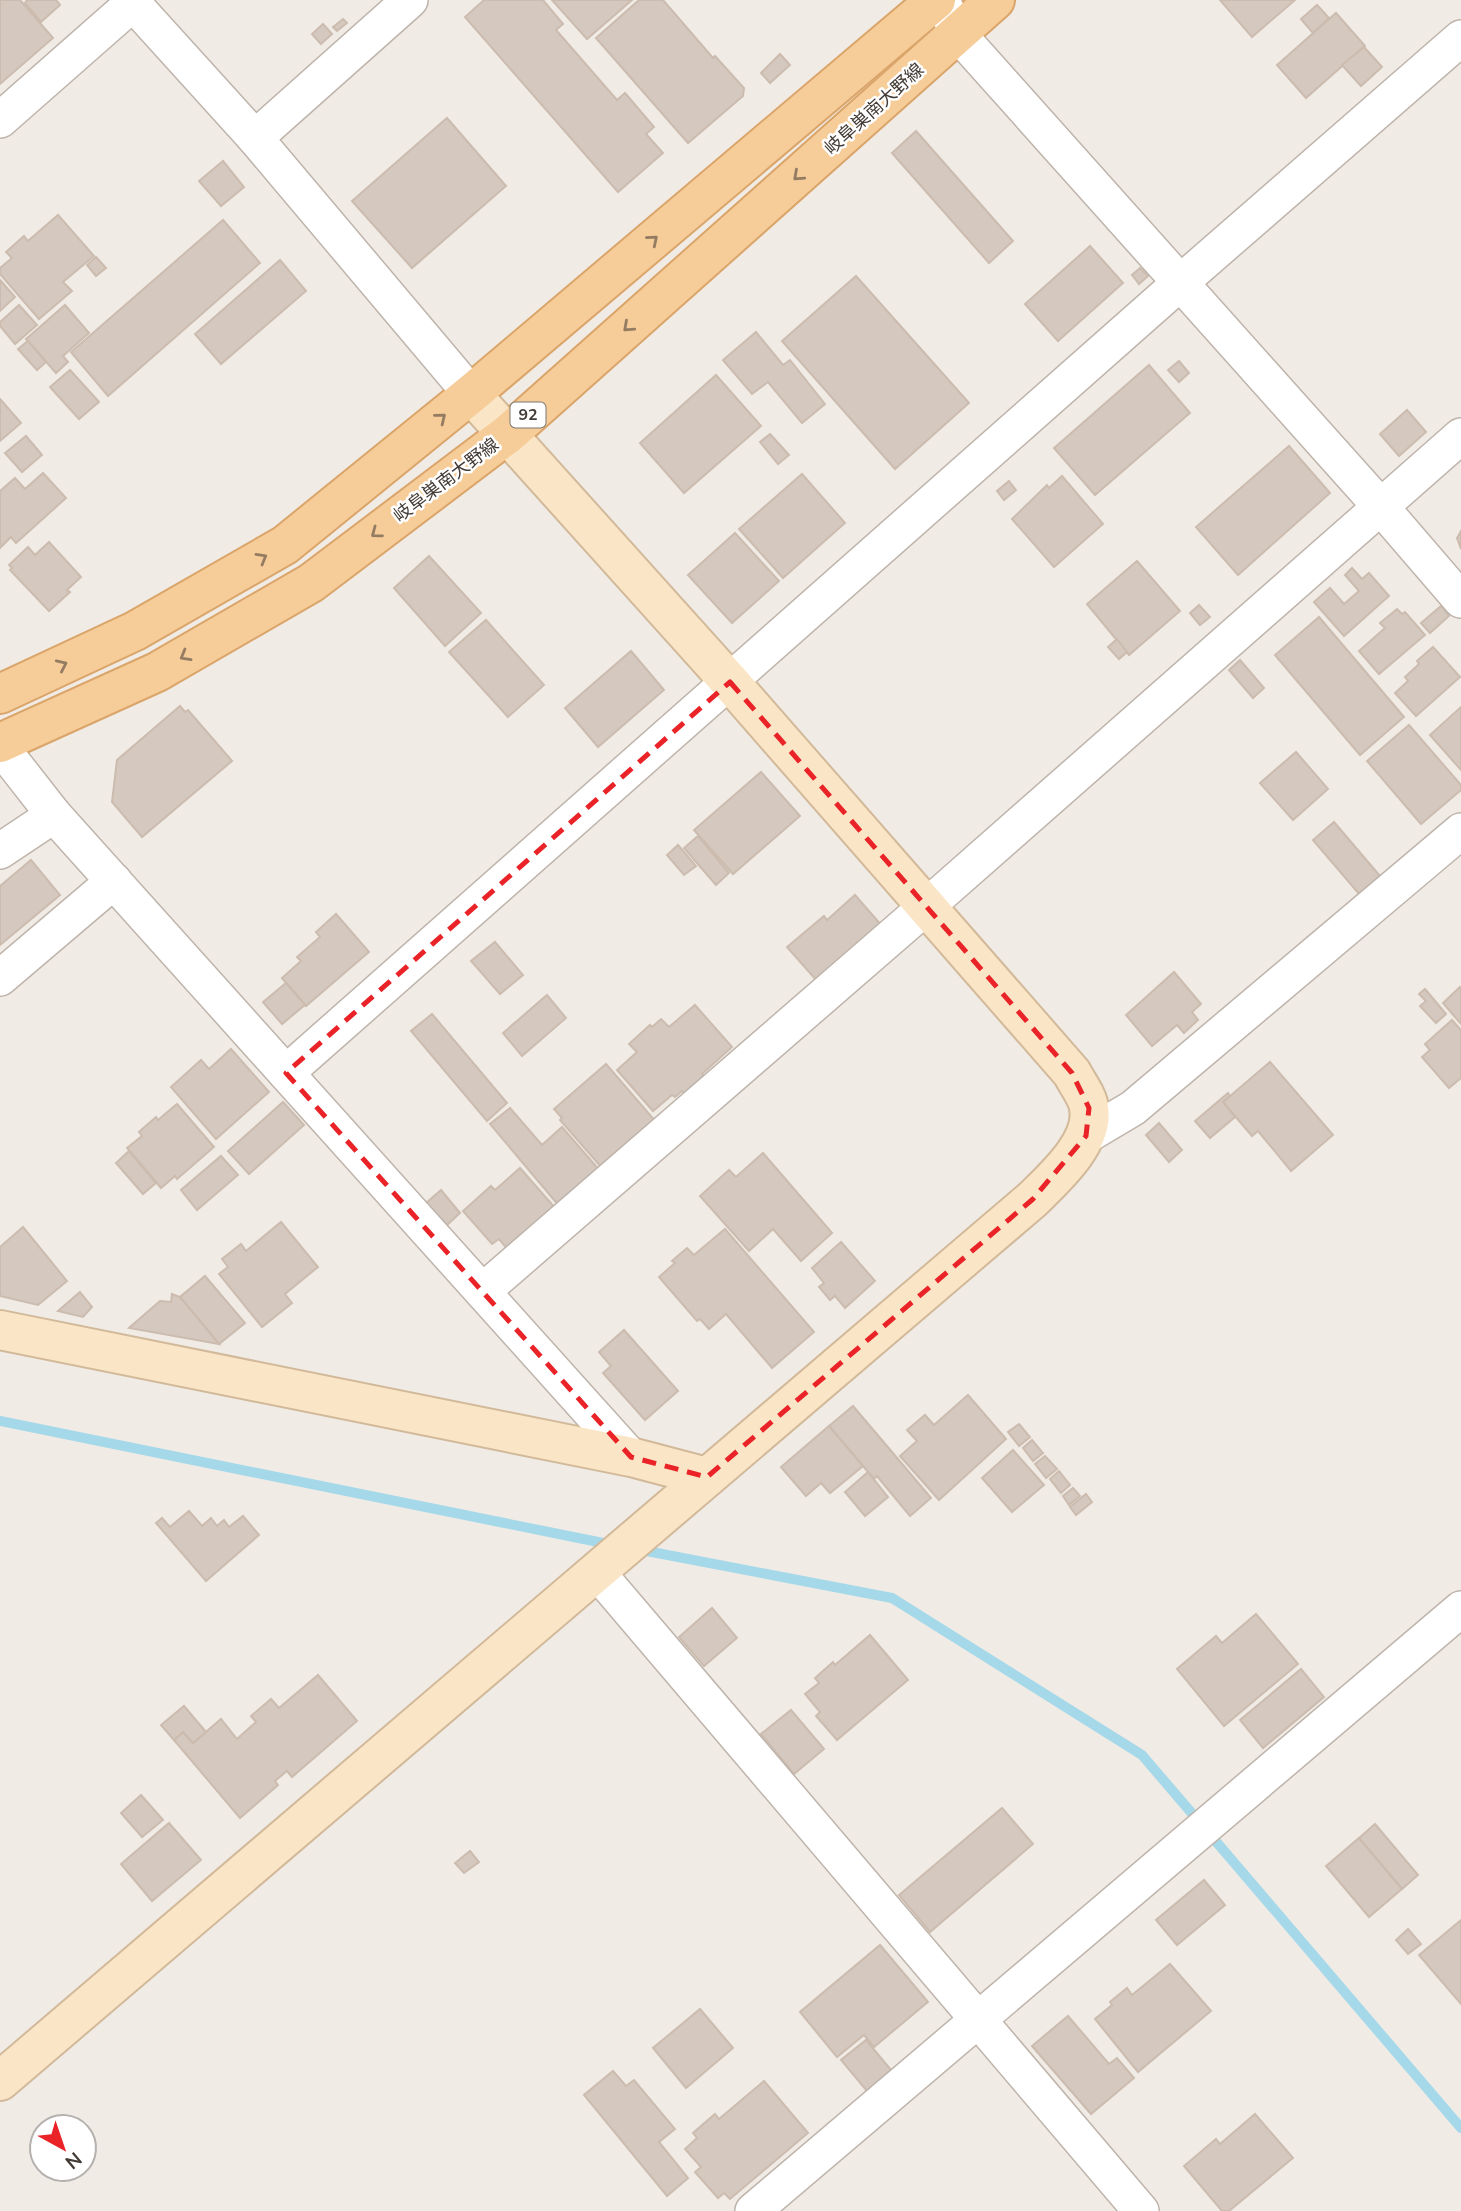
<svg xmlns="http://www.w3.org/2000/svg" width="1461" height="2211" viewBox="0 0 1461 2211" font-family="'Nunito Sans','Noto Sans JP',sans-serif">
	<rect width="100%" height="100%" fill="#f1ebe5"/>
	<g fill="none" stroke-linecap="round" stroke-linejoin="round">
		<!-- stream -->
		<g stroke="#a5d9ea" stroke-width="10">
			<polyline points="0,1421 613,1545"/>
			<polyline points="636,1549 892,1598 1142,1755 1461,2128"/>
		</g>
	</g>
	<!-- building -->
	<g fill="#d5c8be" stroke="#ccbcaf" stroke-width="2">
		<polygon points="0,0 20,0 53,38 0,84"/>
		<polygon points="27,0 56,0 60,5 41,22 25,3"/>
		<polygon points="484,0 543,0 563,24 556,30 617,100 625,93 654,127 646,134 663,153 618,192 465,17"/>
		<polygon points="552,0 632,0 587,39"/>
		<polygon points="639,0 663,0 713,58 715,56 744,88 743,96 688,143 596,38"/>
		<polygon points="1220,0 1295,0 1252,37"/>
		<polygon points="1317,5 1329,18 1313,33 1301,19"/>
		<polygon points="1336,13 1365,46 1306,98 1277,65"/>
		<polygon points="343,19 347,23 337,31 333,27"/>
		<polygon points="323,24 332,34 321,44 312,34"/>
		<polygon points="1364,47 1382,67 1361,86 1342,65"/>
		<polygon points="780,54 790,65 770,83 761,73"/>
		<polygon points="447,118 506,186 412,268 352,201"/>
		<polygon points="916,131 1013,241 989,263 892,153"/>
		<polygon points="223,161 244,187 221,206 199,181"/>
		<polygon points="58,215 94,256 63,282 72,291 39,319 0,274 0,268 12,258 6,252 24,236 28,241"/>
		<polygon points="223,220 260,263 108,396 71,352"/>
		<polygon points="1090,246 1123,283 1058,341 1025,304"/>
		<polygon points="96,257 106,268 96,276 87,265"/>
		<polygon points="280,260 306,291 221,364 195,334"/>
		<polygon points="1140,268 1148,276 1139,284 1132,275"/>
		<polygon points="856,276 969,403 895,469 782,341"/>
		<polygon points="0,280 15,297 0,311"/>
		<polygon points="19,305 37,325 15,344 0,326 0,322"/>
		<polygon points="65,305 89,333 63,356 68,362 56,373 26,339"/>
		<polygon points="756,332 783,365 790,360 825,404 802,423 768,382 752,394 723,360"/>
		<polygon points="28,341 46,362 37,370 18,349"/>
		<polygon points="1179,361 1189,373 1179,382 1168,370"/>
		<polygon points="1149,365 1190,413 1095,495 1054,448"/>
		<polygon points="70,370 99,402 79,419 50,387"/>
		<polygon points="716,375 761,426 684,493 640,443"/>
		<polygon points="0,399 21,423 0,441"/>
		<polygon points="1407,410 1426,432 1399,456 1380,434"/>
		<polygon points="770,434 789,455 778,464 760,442"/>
		<polygon points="26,436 42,455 22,472 5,453"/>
		<polygon points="1289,446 1330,493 1238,575 1196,527"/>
		<polygon points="43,473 66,498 16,543 11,537 0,548 0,491 15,478 25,489"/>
		<polygon points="802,474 845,523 783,578 739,529"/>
		<polygon points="1062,476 1103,524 1054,567 1012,519 1047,485 1049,488"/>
		<polygon points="1009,481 1016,490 1004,500 997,491"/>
		<polygon points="1461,531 1461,549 1457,538"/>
		<polygon points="735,533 779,581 732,623 688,575"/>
		<polygon points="49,542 81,577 67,590 70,592 49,611 10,570 12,568 9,565 28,547 35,555"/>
		<polygon points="429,556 481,613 445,646 394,588"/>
		<polygon points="1137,561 1180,611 1129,655 1087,604"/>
		<polygon points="1352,568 1362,579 1369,573 1389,596 1344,636 1314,602 1330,588 1344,604 1359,591 1345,575"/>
		<polygon points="1199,605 1210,617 1200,625 1190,613"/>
		<polygon points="1441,606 1449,616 1430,633 1421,623"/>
		<polygon points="1397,609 1402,614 1405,612 1425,635 1379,674 1359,651 1385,628 1380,623"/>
		<polygon points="1319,617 1404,717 1360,755 1275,655"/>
		<polygon points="486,620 544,685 508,717 449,652"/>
		<polygon points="1117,639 1127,652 1119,659 1108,647"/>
		<polygon points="1433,647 1460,677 1416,716 1395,693 1408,681 1405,677 1419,664 1417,661"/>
		<polygon points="631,651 664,690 598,747 565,708"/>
		<polygon points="1240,660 1264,688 1253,698 1229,670"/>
		<polygon points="180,706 185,712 188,710 232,761 142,837 112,802 117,760"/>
		<polygon points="1461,707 1461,770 1430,735"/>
		<polygon points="1409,725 1461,785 1461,790 1421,824 1367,761"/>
		<polygon points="1296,752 1328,789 1293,820 1260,783"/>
		<polygon points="761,772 800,816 733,874 694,830"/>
		<polygon points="1334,822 1380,876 1360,895 1313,840"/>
		<polygon points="698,836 729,873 716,885 684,848"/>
		<polygon points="678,845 696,866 684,875 667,855"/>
		<polygon points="31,860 60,895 0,945 0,886"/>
		<polygon points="855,895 882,926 818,982 787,947 824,916 827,920"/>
		<polygon points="336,914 369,952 306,1006 282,978 301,961 297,957 320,937 316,932"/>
		<polygon points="495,942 523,975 500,994 471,961"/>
		<polygon points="1174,972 1201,1004 1192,1012 1198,1020 1184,1033 1177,1025 1152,1046 1126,1015"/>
		<polygon points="286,983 305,1005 282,1024 263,1002"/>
		<polygon points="1460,987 1461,988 1461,1024 1443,1003"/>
		<polygon points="1425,989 1446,1014 1436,1023 1420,1006 1426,1001 1419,994"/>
		<polygon points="547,995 566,1018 522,1056 503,1033"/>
		<polygon points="695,1005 732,1047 702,1074 705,1077 685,1094 682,1091 675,1097 672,1095 653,1111 617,1070 637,1052 629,1044 650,1025 652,1027 661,1019 669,1027"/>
		<polygon points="432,1014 507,1103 487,1121 411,1031"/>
		<polygon points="1452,1020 1461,1030 1461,1078 1449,1088 1422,1057 1430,1050 1425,1044"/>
		<polygon points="231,1049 269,1092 216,1139 171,1087 201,1060 209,1069"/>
		<polygon points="1270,1062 1333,1135 1291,1171 1258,1131 1252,1136 1223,1102"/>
		<polygon points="606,1064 657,1123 601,1167 560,1120 562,1118 554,1109"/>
		<polygon points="1228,1093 1230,1096 1223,1102 1235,1117 1210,1138 1195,1121"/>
		<polygon points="283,1102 304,1125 249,1174 228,1151"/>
		<polygon points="177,1104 214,1147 177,1179 175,1176 161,1188 127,1148 142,1136 139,1132 156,1117 158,1120"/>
		<polygon points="510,1108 542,1145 562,1127 601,1172 560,1207 490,1124"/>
		<polygon points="1159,1123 1182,1150 1169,1162 1146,1135"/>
		<polygon points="129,1151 156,1183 143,1194 116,1163"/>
		<polygon points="763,1153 832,1233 801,1261 773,1229 749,1251 700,1196 729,1170 736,1177"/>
		<polygon points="221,1156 238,1175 197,1210 181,1190"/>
		<polygon points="520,1168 556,1209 509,1251 499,1239 492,1244 463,1211 491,1186 495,1190"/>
		<polygon points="441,1190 460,1213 446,1226 426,1203"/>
		<polygon points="281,1222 318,1267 285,1294 292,1303 262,1327 219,1274 228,1267 222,1259 241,1244 246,1251"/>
		<polygon points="23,1227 67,1281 38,1305 0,1296 0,1247"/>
		<polygon points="725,1229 814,1332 772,1368 726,1314 709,1329 700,1319 697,1321 659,1277 675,1263 672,1261 687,1248 694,1255"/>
		<polygon points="841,1242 875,1281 845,1308 835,1296 830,1300 819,1287 824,1283 812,1268"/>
		<polygon points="205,1276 245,1323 219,1344 180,1297"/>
		<polygon points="80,1292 92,1307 83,1317 58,1311"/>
		<polygon points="172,1294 180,1297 219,1344 129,1328 160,1301 171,1302"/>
		<polygon points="624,1330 678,1391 645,1420 603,1373 611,1366 599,1352"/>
		<polygon points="968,1395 1006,1439 939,1500 900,1456 917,1441 907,1430 925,1415 934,1425"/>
		<polygon points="853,1406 931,1498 910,1516 877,1476 874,1479 829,1426"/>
		<polygon points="1019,1424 1030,1437 1019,1446 1008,1432"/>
		<polygon points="829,1426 863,1466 830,1493 821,1483 806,1496 781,1467"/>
		<polygon points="1032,1440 1043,1453 1033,1461 1023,1448"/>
		<polygon points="1013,1450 1044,1485 1012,1512 982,1478"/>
		<polygon points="1045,1456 1057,1469 1046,1478 1035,1464"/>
		<polygon points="1059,1471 1070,1485 1061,1493 1050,1479"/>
		<polygon points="868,1472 888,1497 865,1516 845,1492"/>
		<polygon points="1073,1488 1080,1496 1069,1505 1063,1496"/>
		<polygon points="1086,1494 1092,1502 1076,1515 1070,1507"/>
		<polygon points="189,1511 202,1526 211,1518 217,1526 224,1520 229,1527 243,1516 259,1535 206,1581 156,1523 162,1518 170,1527"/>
		<polygon points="712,1608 737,1638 704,1666 679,1637"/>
		<polygon points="1256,1614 1298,1664 1224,1726 1177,1669 1216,1636 1222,1643"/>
		<polygon points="870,1635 908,1680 837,1740 816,1716 820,1712 805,1694 819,1683 815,1678 833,1662 835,1665"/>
		<polygon points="1301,1669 1324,1697 1263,1748 1240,1720"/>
		<polygon points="318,1675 357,1721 292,1777 287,1771 275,1781 278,1785 240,1818 174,1740 183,1732 193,1743 221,1719 237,1739 256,1722 251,1716 271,1699 279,1708"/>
		<polygon points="184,1706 206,1732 193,1743 183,1732 174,1740 161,1725"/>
		<polygon points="791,1710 824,1749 794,1774 761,1734"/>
		<polygon points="141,1795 163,1820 142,1837 121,1813"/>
		<polygon points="1002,1808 1033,1844 930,1932 899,1895"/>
		<polygon points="169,1823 201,1860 152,1901 121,1864"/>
		<polygon points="1375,1824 1418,1875 1402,1889 1359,1838"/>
		<polygon points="1359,1838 1402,1889 1369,1917 1326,1866"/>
		<polygon points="470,1851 479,1862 464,1873 455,1863"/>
		<polygon points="1204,1880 1225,1905 1177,1945 1156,1920"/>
		<polygon points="1461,1920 1461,2004 1419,1955"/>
		<polygon points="1408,1929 1421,1944 1408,1954 1396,1940"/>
		<polygon points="880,1945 928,2002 874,2047 864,2035 837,2057 800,2012"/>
		<polygon points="1170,1964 1211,2011 1138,2072 1095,2019 1112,2005 1110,2002 1127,1988 1132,1995"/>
		<polygon points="700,2009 733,2048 686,2088 653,2048"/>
		<polygon points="1068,2016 1109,2064 1117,2058 1134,2078 1091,2114 1032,2046"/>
		<polygon points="866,2040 891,2070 867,2091 841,2060"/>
		<polygon points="613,2071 626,2086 634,2080 675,2129 659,2142 688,2178 667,2196 584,2095"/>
		<polygon points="764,2081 808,2133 730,2199 724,2193 718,2198 695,2172 701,2167 685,2149 697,2138 693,2133 715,2114 719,2119"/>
		<polygon points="1255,2114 1293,2158 1229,2211 1222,2211 1184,2166 1216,2139 1220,2144"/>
	</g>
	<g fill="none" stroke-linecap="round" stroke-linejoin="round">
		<defs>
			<g id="street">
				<polyline points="130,0 255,138 471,394"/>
				<polyline points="945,7 958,34 1380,506 1461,600"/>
				<polyline points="0,120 133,3"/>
				<polyline points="255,138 410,0"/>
				<polyline points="0,746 54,815 631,1457"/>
				<polyline points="0,851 54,815"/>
				<polyline points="0,978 114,881"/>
				<polyline points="286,1073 1181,282 1461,38"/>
				<polyline points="1086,1136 1133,1108 1461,831"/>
				<polyline points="483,1291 927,906 1461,436"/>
				<polyline points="597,1572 1141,2211"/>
				<polyline points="753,2211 1461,1609"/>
			</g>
			<g id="secondary">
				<polyline points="0,1330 631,1457 707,1477"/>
				<path d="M0,2081L1033,1199C1054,1178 1095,1142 1089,1108C1088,1097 1077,1083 1072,1073L730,682L471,394"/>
			</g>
			<g id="primary">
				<polyline points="0,694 135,631 285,545 471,394 936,0"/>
				<polyline points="0,743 157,672 311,583 508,434 995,0"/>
			</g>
		</defs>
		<!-- street casing -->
		<use href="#street" stroke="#beb4ab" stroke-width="38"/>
		<!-- secondary casing -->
		<use href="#secondary" stroke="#d1b99a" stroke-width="42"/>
		<!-- primary casing -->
		<use href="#primary" stroke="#daa56a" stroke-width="42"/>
		<!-- street -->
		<use href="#street" stroke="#fff" stroke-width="35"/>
		<!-- secondary -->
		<use href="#secondary" stroke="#fae5c6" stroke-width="38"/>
		<!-- primary -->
		<use href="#primary" stroke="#f6cc98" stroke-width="38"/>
	</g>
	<!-- one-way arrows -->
	<defs><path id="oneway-chevron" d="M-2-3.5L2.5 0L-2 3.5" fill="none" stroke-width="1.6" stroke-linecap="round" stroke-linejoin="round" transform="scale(1.75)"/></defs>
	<g stroke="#947c62">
		<use href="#oneway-chevron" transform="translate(798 176) rotate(138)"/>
		<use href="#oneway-chevron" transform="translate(653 240) rotate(-40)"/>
		<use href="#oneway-chevron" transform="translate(628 327) rotate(138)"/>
		<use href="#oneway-chevron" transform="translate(441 418) rotate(-39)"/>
		<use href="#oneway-chevron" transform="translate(376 533) rotate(143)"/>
		<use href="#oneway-chevron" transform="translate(262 558) rotate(-30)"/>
		<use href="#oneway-chevron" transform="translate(185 656) rotate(150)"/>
		<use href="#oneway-chevron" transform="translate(62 665) rotate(-25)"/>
	</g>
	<!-- marked area -->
	<path fill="none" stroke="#e92327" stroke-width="5" stroke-dasharray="14 9" stroke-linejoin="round" d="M730,682L1072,1073L1089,1108L1086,1136L1033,1199L707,1477L631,1457L286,1073Z"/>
	<g text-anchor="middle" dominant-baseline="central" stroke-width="5" stroke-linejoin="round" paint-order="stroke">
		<!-- shield labels -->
		<rect fill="#fff" stroke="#7b7672" stroke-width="2" x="510.5" y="402.5" width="35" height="25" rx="5"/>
		<g font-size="16" font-weight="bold" fill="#433b35">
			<text x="528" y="415">92</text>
		</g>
		<!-- street labels -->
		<g font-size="18" fill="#433b35" stroke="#fff">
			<text transform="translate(874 109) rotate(-42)">岐阜巣南大野線</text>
			<text transform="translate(446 480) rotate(-37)">岐阜巣南大野線</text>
		</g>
	</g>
	<!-- north arrow -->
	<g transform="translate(63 2148) rotate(140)"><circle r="33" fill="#ffffff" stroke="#b4b1ae" stroke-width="2"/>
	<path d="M0-5L12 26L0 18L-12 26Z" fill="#e92327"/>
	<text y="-10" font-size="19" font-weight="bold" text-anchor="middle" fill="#433b35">N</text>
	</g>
</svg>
